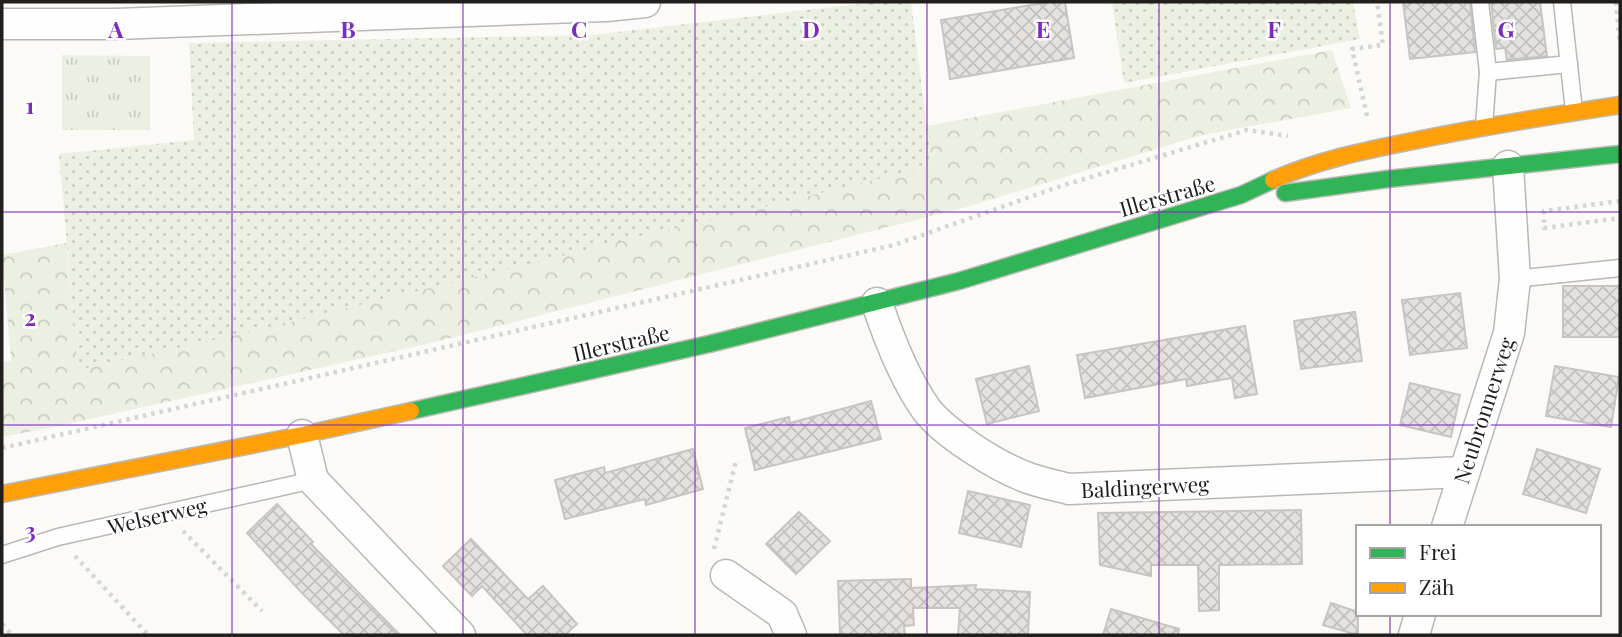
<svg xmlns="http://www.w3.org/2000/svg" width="1622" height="637" viewBox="0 0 1622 637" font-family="'Playfair Display',serif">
	<defs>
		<pattern id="forest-crowns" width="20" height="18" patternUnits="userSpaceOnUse" patternTransform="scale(1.75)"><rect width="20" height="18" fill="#ecf0e2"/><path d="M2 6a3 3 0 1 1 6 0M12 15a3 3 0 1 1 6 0" fill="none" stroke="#cacdc1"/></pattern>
		<pattern id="park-tufts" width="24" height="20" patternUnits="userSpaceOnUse" patternTransform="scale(1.75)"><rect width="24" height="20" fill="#ecf0e2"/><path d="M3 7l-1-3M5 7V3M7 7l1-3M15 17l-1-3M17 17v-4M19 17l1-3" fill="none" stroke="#cacdc1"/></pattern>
		<pattern id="garden-dots" width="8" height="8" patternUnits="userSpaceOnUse" patternTransform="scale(1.75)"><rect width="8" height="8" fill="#ecf0e2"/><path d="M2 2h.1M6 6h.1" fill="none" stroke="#cacdc1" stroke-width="1.8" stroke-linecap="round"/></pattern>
		<pattern id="building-cross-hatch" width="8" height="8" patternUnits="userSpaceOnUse" patternTransform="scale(1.75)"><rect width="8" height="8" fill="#e4e2de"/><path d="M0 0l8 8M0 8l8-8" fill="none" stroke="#c3c1be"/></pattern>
	</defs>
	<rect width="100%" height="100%" fill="#fcfaf7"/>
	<!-- forest -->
	<polygon fill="url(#forest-crowns)" points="1332,50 1351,108 1202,135 967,207 431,343 54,427 2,437 2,362 11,361 2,255 66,243 79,370 932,165 927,126"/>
	<!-- park -->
	<polygon fill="url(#park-tufts)" points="62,55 150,56 150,130 62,130"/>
	<!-- garden -->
	<g fill="url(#garden-dots)">
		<polygon points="875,2 911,2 932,166 244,333 78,370 59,154 194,140 189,43 591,35"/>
		<polygon points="1112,2 1353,2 1360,39 1124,83"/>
	</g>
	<!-- building -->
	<g fill="url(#building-cross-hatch)" stroke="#c7c5c2" stroke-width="2">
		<polygon points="1049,2 1065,2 1074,58 950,79 941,20"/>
		<polygon points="1403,2 1470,2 1475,52 1410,59"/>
		<polygon points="1491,2 1540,2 1547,56 1507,60 1505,48 1496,49"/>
		<rect x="1563" y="286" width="57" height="51"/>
		<polygon points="1460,293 1467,348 1410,355 1402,300"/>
		<polygon points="1355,312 1362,361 1301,369 1294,321"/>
		<polygon points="1245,326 1257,394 1235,398 1232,378 1187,386 1186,379 1085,398 1077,355"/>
		<polygon points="1029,366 1039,411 987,424 976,379"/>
		<polygon points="1555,366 1619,377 1611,427 1546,416"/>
		<polygon points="1410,383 1460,395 1451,437 1400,425"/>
		<polygon points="871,401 881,439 755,470 745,428 789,417 790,423"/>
		<polygon points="693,449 703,489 646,505 645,499 565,519 555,480 604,467 605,473"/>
		<polygon points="1537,449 1600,469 1586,513 1523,494"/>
		<polygon points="968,491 1030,505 1021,547 959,533"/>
		<polygon points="277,504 313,542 311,544 400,635 344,635 301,592 247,533"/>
		<polygon points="1301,510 1302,564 1219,565 1219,610 1199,611 1198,565 1151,565 1151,576 1100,565 1098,513"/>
		<polygon points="799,512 830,541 796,574 766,544"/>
		<polygon points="471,539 528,599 543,586 577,624 565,635 527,635 482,586 472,596 443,566"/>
		<polygon points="911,579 911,588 976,585 975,589 1030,592 1028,635 958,635 960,608 913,608 914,625 904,626 905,635 840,635 838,581"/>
		<polygon points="1331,603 1358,612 1358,635 1323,625"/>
		<polygon points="1111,609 1179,629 1178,635 1103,635"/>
	</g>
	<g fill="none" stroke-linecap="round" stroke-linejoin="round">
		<defs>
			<g id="lane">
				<polyline points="1480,2 1488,72 1484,126"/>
				<polyline points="1562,2 1574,111"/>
				<polyline points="1488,72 1569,64"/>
				<polyline points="1515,279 1620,268"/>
				<polyline points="2,555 58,537 313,480"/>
			</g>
			<g id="street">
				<polyline points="2,24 116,24 606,6 645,2"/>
				<path d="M877,303C889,339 904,378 926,409C944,433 995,465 1023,476C1037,482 1054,485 1069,489L1463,472"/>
				<polyline points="302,435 313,480 460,635"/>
				<polyline points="1447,527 1509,333 1515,279 1508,166"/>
				<polyline points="726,575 782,614 791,635"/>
				<polyline points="1414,635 1420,614"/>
			</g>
			<g id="fast">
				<polyline points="1285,193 1388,179 1620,154"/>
				<polyline points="411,411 709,344 959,281 1241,195 1273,180"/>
			</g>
			<g id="slow">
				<path d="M1273,180C1316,161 1362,151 1408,142C1478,127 1549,116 1620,105"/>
				<polyline points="2,494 302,435 411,411"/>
			</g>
		</defs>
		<!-- lane casing -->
		<use href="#lane" stroke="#bab8b5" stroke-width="19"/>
		<!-- street casing -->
		<use href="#street" stroke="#bab8b5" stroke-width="33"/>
		<!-- fast casing -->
		<use href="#fast" stroke="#bab8b5" stroke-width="19"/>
		<!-- slow casing -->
		<use href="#slow" stroke="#bab8b5" stroke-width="19"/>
		<!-- path -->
		<g stroke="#d5d5d3" stroke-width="4.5" stroke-dasharray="3.5 5" stroke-linecap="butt">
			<polyline points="1616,2 1620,45"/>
			<polyline points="1367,116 1352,49 1383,45 1377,2"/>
			<polyline points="1620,201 1544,211 1544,228 1620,218"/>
			<polyline points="2,448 894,245 1061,186 1247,130 1288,136"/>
			<polyline points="183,531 262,611"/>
			<polyline points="714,549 736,461"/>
			<polyline points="75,556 148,635"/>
			<polyline points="1557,614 1564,616"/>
			<polyline points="2,624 12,635"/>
		</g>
		<!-- lane -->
		<use href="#lane" stroke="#fffefe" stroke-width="16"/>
		<!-- street -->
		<use href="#street" stroke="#fffefe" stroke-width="30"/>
		<!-- fast -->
		<use href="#fast" stroke="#30b455" stroke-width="16"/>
		<!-- slow -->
		<use href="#slow" stroke="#ff9f0a" stroke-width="16"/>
	</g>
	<!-- grid -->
	<path fill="none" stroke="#7b2cbf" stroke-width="2" stroke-opacity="0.55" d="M232,2V635M463,2V635M695,2V635M927,2V635M1159,2V635M1390,2V527M2,212H1620M2,425H1620M1390,614V635"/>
	<g text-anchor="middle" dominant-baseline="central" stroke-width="5" stroke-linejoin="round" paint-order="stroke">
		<!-- street labels -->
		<g font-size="21" fill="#211e1c" stroke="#fff">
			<text transform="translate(1167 195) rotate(-16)">Illerstraße</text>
			<text transform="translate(621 342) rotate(-13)">Illerstraße</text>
			<text transform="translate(1483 410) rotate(-72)">Neubronnerweg</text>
			<text transform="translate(1145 486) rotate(-3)">Baldingerweg</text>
			<text transform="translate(157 515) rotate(-13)">Welserweg</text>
		</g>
	</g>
	<g font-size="23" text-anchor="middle" font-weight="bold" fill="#7b2cbf" stroke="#fff" stroke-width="5" stroke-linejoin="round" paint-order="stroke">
		<text x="116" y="38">A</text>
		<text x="348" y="38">B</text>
		<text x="579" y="38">C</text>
		<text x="811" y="38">D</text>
		<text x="1043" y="38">E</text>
		<text x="1274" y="38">F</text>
		<text x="1506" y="38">G</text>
		<text x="30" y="114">1</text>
		<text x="30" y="326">2</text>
		<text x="30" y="539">3</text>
	</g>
	<!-- border -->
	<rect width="1622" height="637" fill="none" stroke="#211e1c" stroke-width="7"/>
	<!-- legend -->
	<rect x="1356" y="525" width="245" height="91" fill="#ffffff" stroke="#a6a5a4" stroke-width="2"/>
	<rect x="1370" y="548" width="35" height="10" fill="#30b455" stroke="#a6a5a4" stroke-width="2"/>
	<text x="1419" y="560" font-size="21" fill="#211e1c">Frei</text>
	<rect x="1370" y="583" width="35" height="10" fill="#ff9f0a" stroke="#a6a5a4" stroke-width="2"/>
	<text x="1419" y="595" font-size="21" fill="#211e1c">Zäh</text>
</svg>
